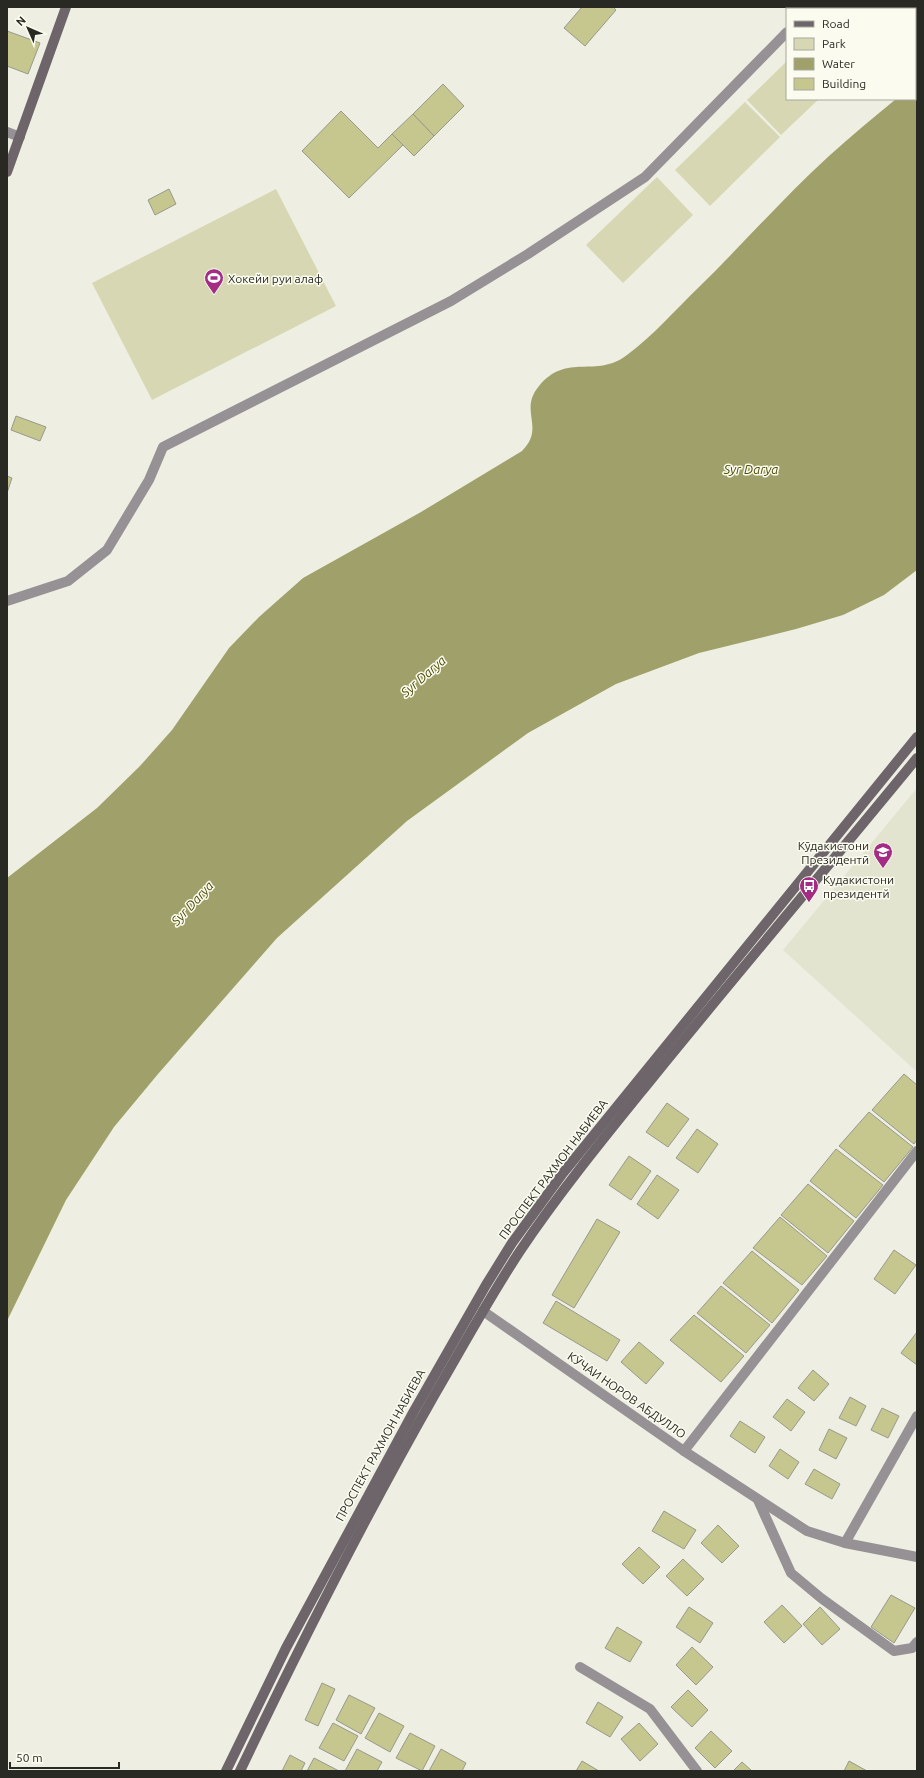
<svg xmlns="http://www.w3.org/2000/svg" width="924" height="1778" viewBox="0 0 924 1778" font-family="Ubuntu,sans-serif">
	<rect width="100%" height="100%" fill="#eeefe2"/>
	<!-- built -->
	<polygon fill="#e3e4d0" points="917,788 917,1072 783,950"/>
	<!-- green -->
	<g fill="#d7d8b3">
		<polygon points="787,61 787,99 819,99 781,135 747,100"/>
		<polygon points="745,102 780,137 710,206 675,170"/>
		<polygon points="657,177 693,215 623,283 586,245"/>
		<polygon points="276,189 336,306 152,400 92,283"/>
	</g>
	<!-- water -->
	<path fill="#a0a16a" d="M917,82V570L884,595L843,615L796,629L699,653L616,684L528,733L407,821L277,938L158,1074L114,1127L66,1200L7,1321V878L97,808L140,766L172,730L229,648L259,617L303,578L421,512L522,451C546,427 518,411 539,386C567,352 596,379 627,355C653,336 675,310 699,287C743,244 784,197 829,156C851,136 874,117 896,99H915V84Z"/>
	<!-- building -->
	<g fill="#c6c78f" stroke="#98998c">
		<polygon points="582,7 613,7 616,10 585,46 564,28"/>
		<polygon points="7,31 40,43 28,74 7,66"/>
		<polygon points="443,84 464,106 434,136 413,114"/>
		<polygon points="341,111 378,148 392,134 403,145 349,198 302,151"/>
		<polygon points="413,114 434,136 414,156 392,134"/>
		<polygon points="169,189 176,204 155,215 148,200"/>
		<polygon points="16,416 46,427 40,441 11,430"/>
		<polygon points="7,476 12,478 7,493"/>
		<polygon points="904,1074 917,1085 917,1140 914,1144 872,1110"/>
		<polygon points="667,1103 689,1119 668,1147 646,1132"/>
		<polygon points="869,1112 913,1147 884,1182 839,1146"/>
		<polygon points="697,1129 718,1144 698,1173 676,1158"/>
		<polygon points="836,1149 883,1185 856,1218 810,1181"/>
		<polygon points="629,1156 651,1171 631,1200 609,1185"/>
		<polygon points="657,1175 679,1190 658,1219 637,1204"/>
		<polygon points="808,1184 854,1221 828,1253 781,1215"/>
		<polygon points="780,1217 827,1256 802,1285 753,1248"/>
		<polygon points="597,1219 620,1232 574,1308 552,1295"/>
		<polygon points="894,1250 916,1265 895,1294 874,1279"/>
		<polygon points="752,1251 799,1290 772,1323 723,1283"/>
		<polygon points="721,1286 770,1325 746,1353 697,1313"/>
		<polygon points="556,1301 620,1340 607,1361 543,1323"/>
		<polygon points="694,1315 744,1356 721,1382 670,1340"/>
		<polygon points="917,1332 917,1365 901,1353"/>
		<polygon points="639,1342 664,1363 646,1384 621,1362"/>
		<polygon points="813,1370 829,1384 814,1401 798,1388"/>
		<polygon points="850,1397 866,1406 856,1426 839,1418"/>
		<polygon points="787,1399 805,1412 791,1431 773,1417"/>
		<polygon points="882,1408 899,1416 888,1438 871,1430"/>
		<polygon points="740,1421 765,1437 755,1453 730,1436"/>
		<polygon points="829,1429 847,1438 836,1459 819,1450"/>
		<polygon points="780,1449 799,1462 788,1479 769,1466"/>
		<polygon points="814,1469 840,1484 832,1499 805,1484"/>
		<polygon points="664,1511 696,1530 684,1549 652,1531"/>
		<polygon points="718,1525 739,1546 722,1563 701,1543"/>
		<polygon points="639,1547 660,1567 643,1584 622,1564"/>
		<polygon points="683,1559 704,1579 687,1596 666,1576"/>
		<polygon points="891,1595 915,1608 894,1643 871,1627"/>
		<polygon points="782,1605 802,1626 784,1643 764,1622"/>
		<polygon points="689,1607 713,1623 700,1643 676,1627"/>
		<polygon points="820,1607 840,1629 822,1645 803,1624"/>
		<polygon points="617,1627 642,1642 630,1662 605,1648"/>
		<polygon points="692,1647 713,1667 696,1685 676,1665"/>
		<polygon points="322,1683 335,1689 318,1726 305,1720"/>
		<polygon points="688,1690 708,1710 692,1727 671,1707"/>
		<polygon points="349,1695 375,1708 361,1734 336,1720"/>
		<polygon points="598,1702 623,1717 610,1737 586,1723"/>
		<polygon points="379,1713 404,1726 390,1752 365,1738"/>
		<polygon points="333,1723 358,1736 344,1761 319,1748"/>
		<polygon points="639,1723 658,1744 640,1761 621,1739"/>
		<polygon points="711,1731 732,1751 715,1768 695,1748"/>
		<polygon points="410,1733 435,1746 422,1771 396,1758"/>
		<polygon points="357,1749 382,1762 377,1771 345,1771"/>
		<polygon points="441,1749 466,1763 462,1771 429,1771"/>
		<polygon points="290,1755 305,1763 301,1771 282,1771"/>
		<polygon points="314,1758 339,1771 307,1771"/>
		<polygon points="582,1761 599,1771 576,1771"/>
		<polygon points="849,1761 867,1771 844,1771"/>
		<polygon points="742,1762 752,1771 733,1771"/>
	</g>
	<g fill="none" stroke-linecap="round" stroke-linejoin="round">
		<!-- minor -->
		<g stroke="#969194" stroke-width="10">
			<polyline points="809,9 811,7"/>
			<polyline points="7,132 20,137"/>
			<polyline points="7,601 68,581 107,550 149,480 163,447 451,301 528,254 645,177 787,32"/>
			<polyline points="483,1311 684,1451 807,1531 845,1543 917,1557"/>
			<polyline points="684,1451 917,1151"/>
			<polyline points="758,1500 791,1573 821,1598 894,1651 912,1648 917,1642"/>
			<polyline points="845,1543 917,1416"/>
			<polyline points="580,1667 650,1709 697,1771"/>
		</g>
		<!-- secondary -->
		<g stroke="#6d656a" stroke-width="10">
			<polyline points="7,172 66,7"/>
			<polyline points="226,1771 286,1648 414,1411 486,1285 512,1243 563,1173 917,737"/>
			<path d="M240,1771C301,1643 365,1517 435,1394C463,1346 489,1298 520,1251C561,1190 608,1133 654,1076C741,969 830,864 917,758"/>
		</g>
	</g>
	<!-- icons -->
	<defs>
		<symbol id="stadium-pin" viewBox="-11 -11 22 30"><path d="M0 17L-7.5 6A9.5 9.5 0 1 1 7.5 6Z" fill="#a32c84" stroke="#fbfcef"/><path d="M0-5a6.5 5 0 1 0 0 10a6.5 5 0 1 0 0-10ZM-3.5-1.8h7v3.6h-7Z" fill="#fff"/></symbol>
		<symbol id="school-pin" viewBox="-11 -11 22 30"><path d="M0 17L-7.5 6A9.5 9.5 0 1 1 7.5 6Z" fill="#a32c84" stroke="#fbfcef"/><path d="M0-5L7-2L0 1L-7-2ZM-4 1L0 2.5L4 1V4Q0 6-4 4Z" fill="#fff"/></symbol>
		<symbol id="bus-pin" viewBox="-11 -11 22 30"><path d="M0 17L-7.5 6A9.5 9.5 0 1 1 7.5 6Z" fill="#a32c84" stroke="#fbfcef"/><path d="M-5-6H5V4H4V6H2V4H-2V6H-4V4H-5ZM-3.5-4V0h7V-4ZM-3.5 1.2v1.5H-2V1.2ZM2 1.2v1.5H3.5V1.2Z" fill="#fff"/></symbol>
	</defs>
	<g fill-rule="evenodd">
		<use href="#stadium-pin" x="203" y="267" width="22" height="30"/>
		<use href="#school-pin" x="872" y="841" width="22" height="30"/>
		<use href="#bus-pin" x="798" y="875" width="22" height="30"/>
	</g>
	<g text-anchor="middle" dominant-baseline="central" stroke-width="3" stroke-linejoin="round" paint-order="stroke">
		<!-- poi labels -->
		<g font-size="12" fill="#292924" stroke="#fbfcef" text-anchor="start">
			<text x="228" y="278">Хокейи руи алаф</text>
			<text x="869" y="845" text-anchor="end">Кӯдакистони<tspan x="869" dy="14">Президентӣ</tspan></text>
			<text x="823" y="879">Кудакистони<tspan x="823" dy="14">президентй</tspan></text>
		</g>
		<!-- street labels -->
		<g font-size="12" fill="#292924" stroke="#fbfcef">
			<text transform="translate(553 1169) rotate(-53)">ПРОСПЕКТ РАХМОН НАБИЕВА</text>
			<text transform="translate(627 1395) rotate(35)">КӮЧАИ НОРОВ АБДУЛЛО</text>
			<text transform="translate(380 1445) rotate(-61)">ПРОСПЕКТ РАХМОН НАБИЕВА</text>
		</g>
		<!-- water labels -->
		<g font-size="13" font-style="italic" fill="#4e4d09" stroke="#fbfcef">
			<text x="751" y="469">Syr Darya</text>
			<text transform="translate(423 676) rotate(-41)">Syr Darya</text>
			<text transform="translate(192 903) rotate(-47)">Syr Darya</text>
		</g>
	</g>
	<!-- border -->
	<rect width="924" height="1778" fill="none" stroke="#292924" stroke-width="16"/>
	<!-- legend -->
	<rect x="786" y="8" width="130" height="92" fill="#fbfcef" stroke="#a7a89e"/>
	<rect x="794" y="21" width="20" height="6" fill="#6d656a" stroke="#a7a89e"/>
	<text x="822" y="28" font-size="12" fill="#292924">Road</text>
	<rect x="794" y="38" width="20" height="12" fill="#d7d8b3" stroke="#a7a89e"/>
	<text x="822" y="48" font-size="12" fill="#292924">Park</text>
	<rect x="794" y="58" width="20" height="12" fill="#a0a16a" stroke="#a7a89e"/>
	<text x="822" y="68" font-size="12" fill="#292924">Water</text>
	<rect x="794" y="78" width="20" height="12" fill="#c6c78f" stroke="#a7a89e"/>
	<text x="822" y="88" font-size="12" fill="#292924">Building</text>
	<!-- north arrow -->
	<g transform="translate(28 28) rotate(315)" stroke="#fbfcef" stroke-width="3" paint-order="stroke">
	<path d="M0-3L7 15L0 10L-7 15Z" fill="#292924"/>
	<text y="-6" font-size="11" font-weight="bold" text-anchor="middle" fill="#292924">N</text>
	</g>
	<!-- scale -->
	<path d="M10 1762v6h109v-6" fill="none" stroke="#292924" stroke-width="2"/>
	<text x="16" y="1762" font-size="12" fill="#292924" stroke="#fbfcef" stroke-width="3" paint-order="stroke">50 m</text>
</svg>
